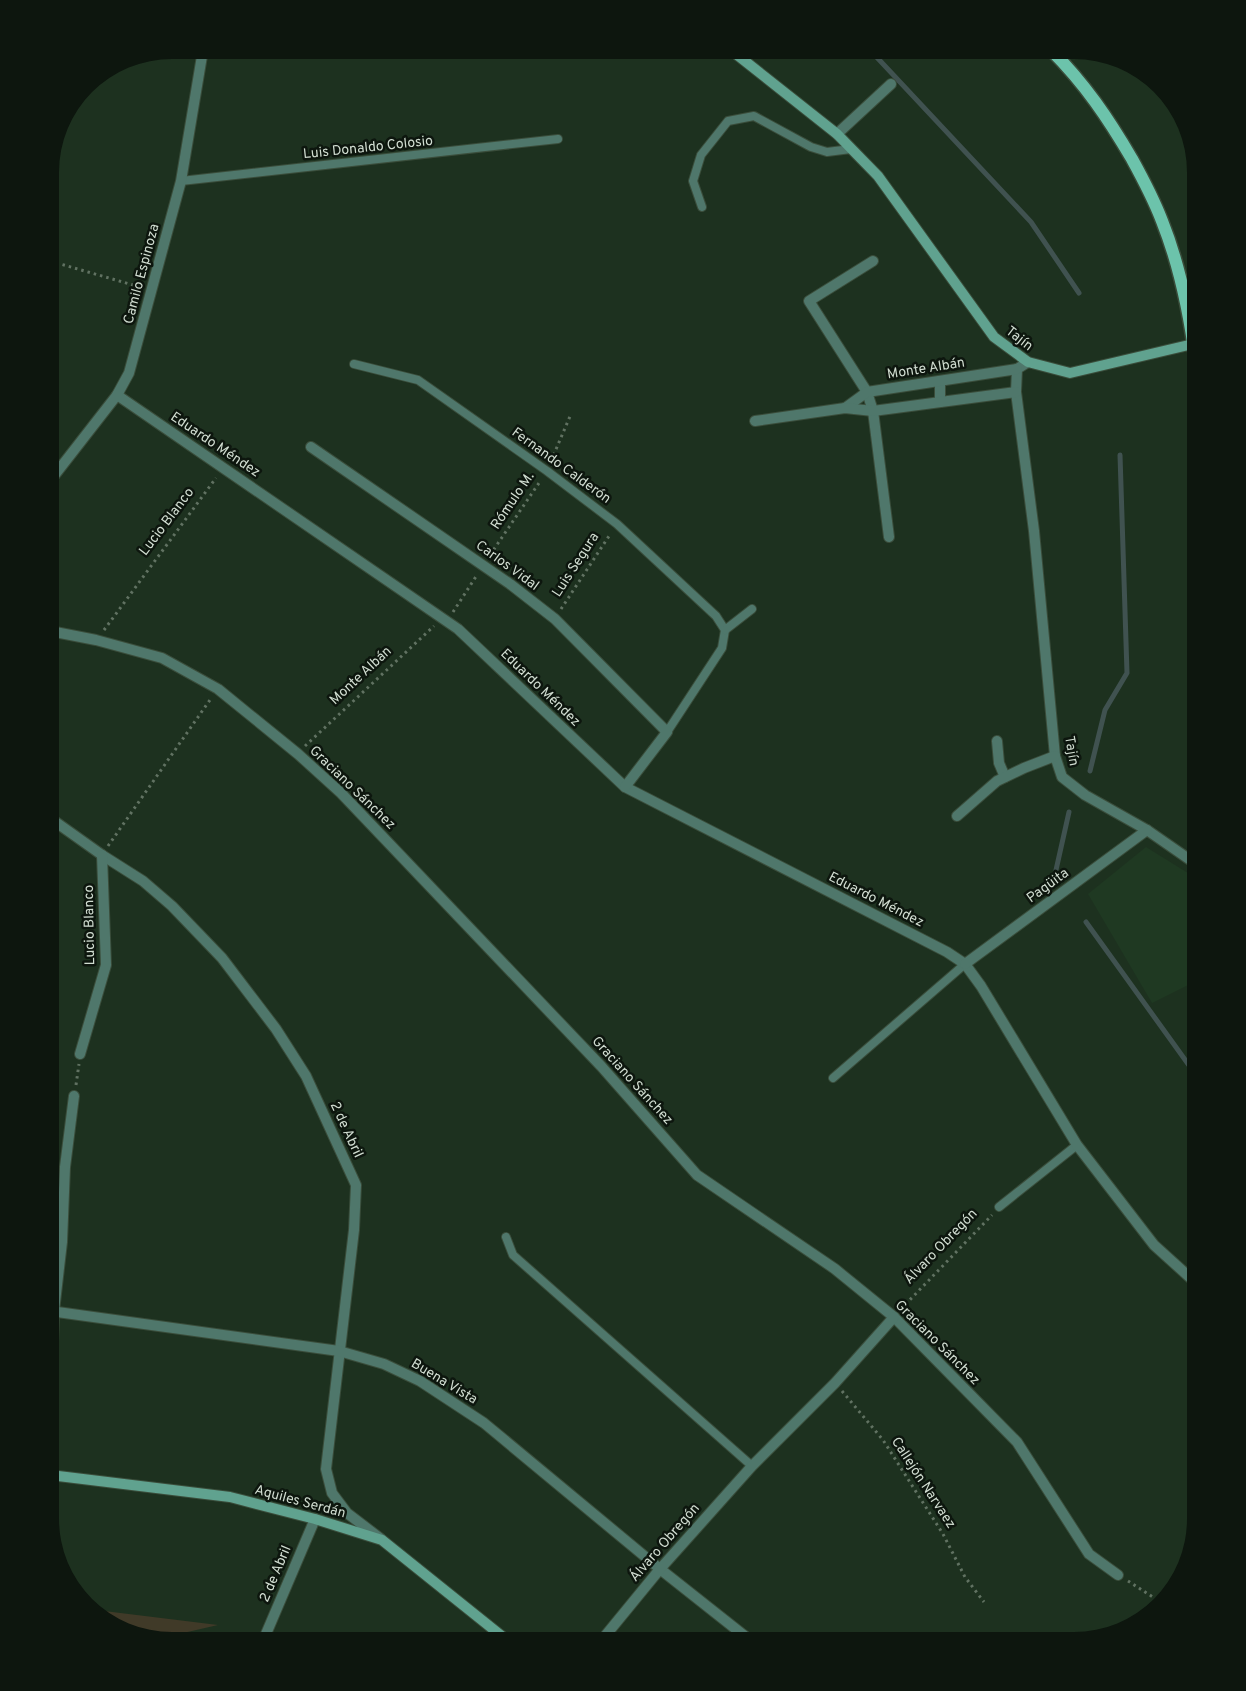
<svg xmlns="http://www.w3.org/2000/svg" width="1246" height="1691" viewBox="0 0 1246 1691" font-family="Overpass,sans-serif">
	<rect width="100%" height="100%" fill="#1d311f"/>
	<!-- built -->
	<polygon fill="#1f3922" points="1146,847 1196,878 1196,981 1152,1003 1088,894"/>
	<!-- green -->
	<polygon fill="#403a28" points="96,1610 218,1625 157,1639 111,1625"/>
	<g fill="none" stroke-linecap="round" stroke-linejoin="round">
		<!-- stream -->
		<g stroke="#405250" stroke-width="5">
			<polyline points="870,50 1031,222 1079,293"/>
			<polyline points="1090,771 1105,710 1127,673 1120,455"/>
			<polyline points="1056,870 1069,812"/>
			<polyline points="1086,922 1196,1075"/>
		</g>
		<defs>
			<g id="lane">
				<polyline points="181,181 558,139"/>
				<polyline points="702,207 693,181 701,155 728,121 754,116 811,147 827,152 851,149"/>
				<polyline points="354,364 418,380 547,471 617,524 716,616 725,630 722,648 667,732"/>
				<polyline points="725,630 752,609"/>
				<polyline points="833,1078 965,964"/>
				<polyline points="999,1207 1077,1145"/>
				<polyline points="506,1237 513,1255 752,1466"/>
			</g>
			<g id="street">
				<polyline points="837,134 891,84"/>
				<polyline points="873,261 809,301 867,392 873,411 889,537"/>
				<polyline points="1028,362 1017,369 1016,392 1034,531 1055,756 1062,777 1085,795 1147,830 1196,864"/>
				<polyline points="940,381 940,402"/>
				<polyline points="117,395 458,629 625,787 947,952 965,964 981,986 1077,1145 1154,1245 1196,1283"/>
				<polyline points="845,408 867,392 1017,369"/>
				<polyline points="755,421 845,408 873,411 1016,392"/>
				<polyline points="311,447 510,584 555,619 667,732 625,787"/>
				<polyline points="50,481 117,395 129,373 181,181 203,50"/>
				<polyline points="50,631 96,640 162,658 218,689 298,754 341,793 601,1066 697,1175 835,1269 894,1317 1017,1442 1089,1554 1118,1575"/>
				<polyline points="997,741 999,763 1005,777"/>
				<polyline points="957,816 997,781 1024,768 1055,756"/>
				<polyline points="50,818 102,855 143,881 172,906 222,958 276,1029 306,1076 356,1185 354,1230 326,1469 332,1493 347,1513 381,1539"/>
				<polyline points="965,964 1147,830"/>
				<polyline points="80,1054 106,965 102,855"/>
				<polyline points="50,1311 339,1351 384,1364 420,1381 484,1423 660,1569 751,1641"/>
				<polyline points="50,1433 54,1311 62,1242 65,1167 74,1096"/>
				<polyline points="263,1641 315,1519"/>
				<polyline points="601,1641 660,1569 752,1466 835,1383 894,1317"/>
			</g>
			<g id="secondary">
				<polyline points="731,50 837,134 878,176 994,337 1028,362 1070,373 1193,344"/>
				<polyline points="50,1475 230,1497 315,1519 382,1540 508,1641"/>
			</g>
			<path id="primary" d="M1051,50C1085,84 1108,118 1132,159C1143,179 1154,200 1162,221C1180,266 1190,316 1196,364"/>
		</defs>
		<!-- lane casing -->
		<use href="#lane" stroke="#3a4d3b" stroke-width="10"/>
		<!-- street casing -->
		<use href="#street" stroke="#3a4d3b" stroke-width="12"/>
		<!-- secondary casing -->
		<use href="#secondary" stroke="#3a4d3b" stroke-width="12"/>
		<!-- primary casing -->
		<use href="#primary" stroke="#3a4d3b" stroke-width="15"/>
		<!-- path -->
		<g stroke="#617262" stroke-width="3" stroke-dasharray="2.5 4" stroke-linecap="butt">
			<polyline points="50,261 140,287"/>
			<polyline points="551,461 571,414"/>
			<polyline points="490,555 541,480"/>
			<polyline points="561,609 611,533"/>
			<polyline points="453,612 477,575"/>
			<polyline points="104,630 216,478"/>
			<polyline points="305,746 434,626"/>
			<polyline points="108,846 212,697"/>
			<polyline points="76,1085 79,1064"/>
			<polyline points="901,1309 992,1215"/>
			<polyline points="842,1391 883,1440 943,1534 965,1577 984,1602"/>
			<polyline points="1128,1581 1159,1601"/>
		</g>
		<!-- lane -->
		<use href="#lane" stroke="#4f776b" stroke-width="8"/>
		<!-- street -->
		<use href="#street" stroke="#4f776b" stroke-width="10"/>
		<!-- secondary -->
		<use href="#secondary" stroke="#60a28f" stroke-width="10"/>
		<!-- primary -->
		<use href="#primary" stroke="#6cc3ab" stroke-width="12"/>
	</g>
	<g text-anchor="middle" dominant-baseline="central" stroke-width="5" stroke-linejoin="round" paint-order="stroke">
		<!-- street labels -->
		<g font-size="14" fill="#d1ddd1" stroke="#0d160e">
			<text transform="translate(368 148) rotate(-6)">Luis Donaldo Colosio</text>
			<text transform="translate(142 274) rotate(-75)">Camilo Espinoza</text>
			<text transform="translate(1019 339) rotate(38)">Tajín</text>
			<text transform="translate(926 369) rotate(-9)">Monte Albán</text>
			<text transform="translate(215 445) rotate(34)">Eduardo Méndez</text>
			<text transform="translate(561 466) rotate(36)">Fernando Calderón</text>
			<text transform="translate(513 501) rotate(-56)">Rómulo M.</text>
			<text transform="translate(167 522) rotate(-53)">Lucio Blanco</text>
			<text transform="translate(576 565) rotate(-57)">Luis Segura</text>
			<text transform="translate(507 566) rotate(36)">Carlos Vidal</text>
			<text transform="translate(361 676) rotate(-43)">Monte Albán</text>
			<text transform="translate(540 688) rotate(44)">Eduardo Méndez</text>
			<text transform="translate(1071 751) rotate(80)">Tajín</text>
			<text transform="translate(352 788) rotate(44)">Graciano Sánchez</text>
			<text transform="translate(1048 886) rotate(-36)">Pagüita</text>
			<text transform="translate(876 900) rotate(27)">Eduardo Méndez</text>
			<text transform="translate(90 925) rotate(-91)">Lucio Blanco</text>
			<text transform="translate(632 1081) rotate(48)">Graciano Sánchez</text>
			<text transform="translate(346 1130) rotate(65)">2 de Abril</text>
			<text transform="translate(941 1247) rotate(-46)">Álvaro Obregón</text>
			<text transform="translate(937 1343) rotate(45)">Graciano Sánchez</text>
			<text transform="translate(444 1382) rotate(31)">Buena Vista</text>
			<text transform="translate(923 1483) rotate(57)">Callejón Narvaez</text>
			<text transform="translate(300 1502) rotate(15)">Aquiles Serdán</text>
			<text transform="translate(665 1543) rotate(-49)">Álvaro Obregón</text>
			<text transform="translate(276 1574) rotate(-67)">2 de Abril</text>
		</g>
	</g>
	<!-- crop -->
	<path d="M0 0H1246V1691H0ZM172 59H1074A113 113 0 0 1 1187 172V1519A113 113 0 0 1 1074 1632H172A113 113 0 0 1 59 1519V172A113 113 0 0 1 172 59Z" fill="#0d160e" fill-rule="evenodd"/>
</svg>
